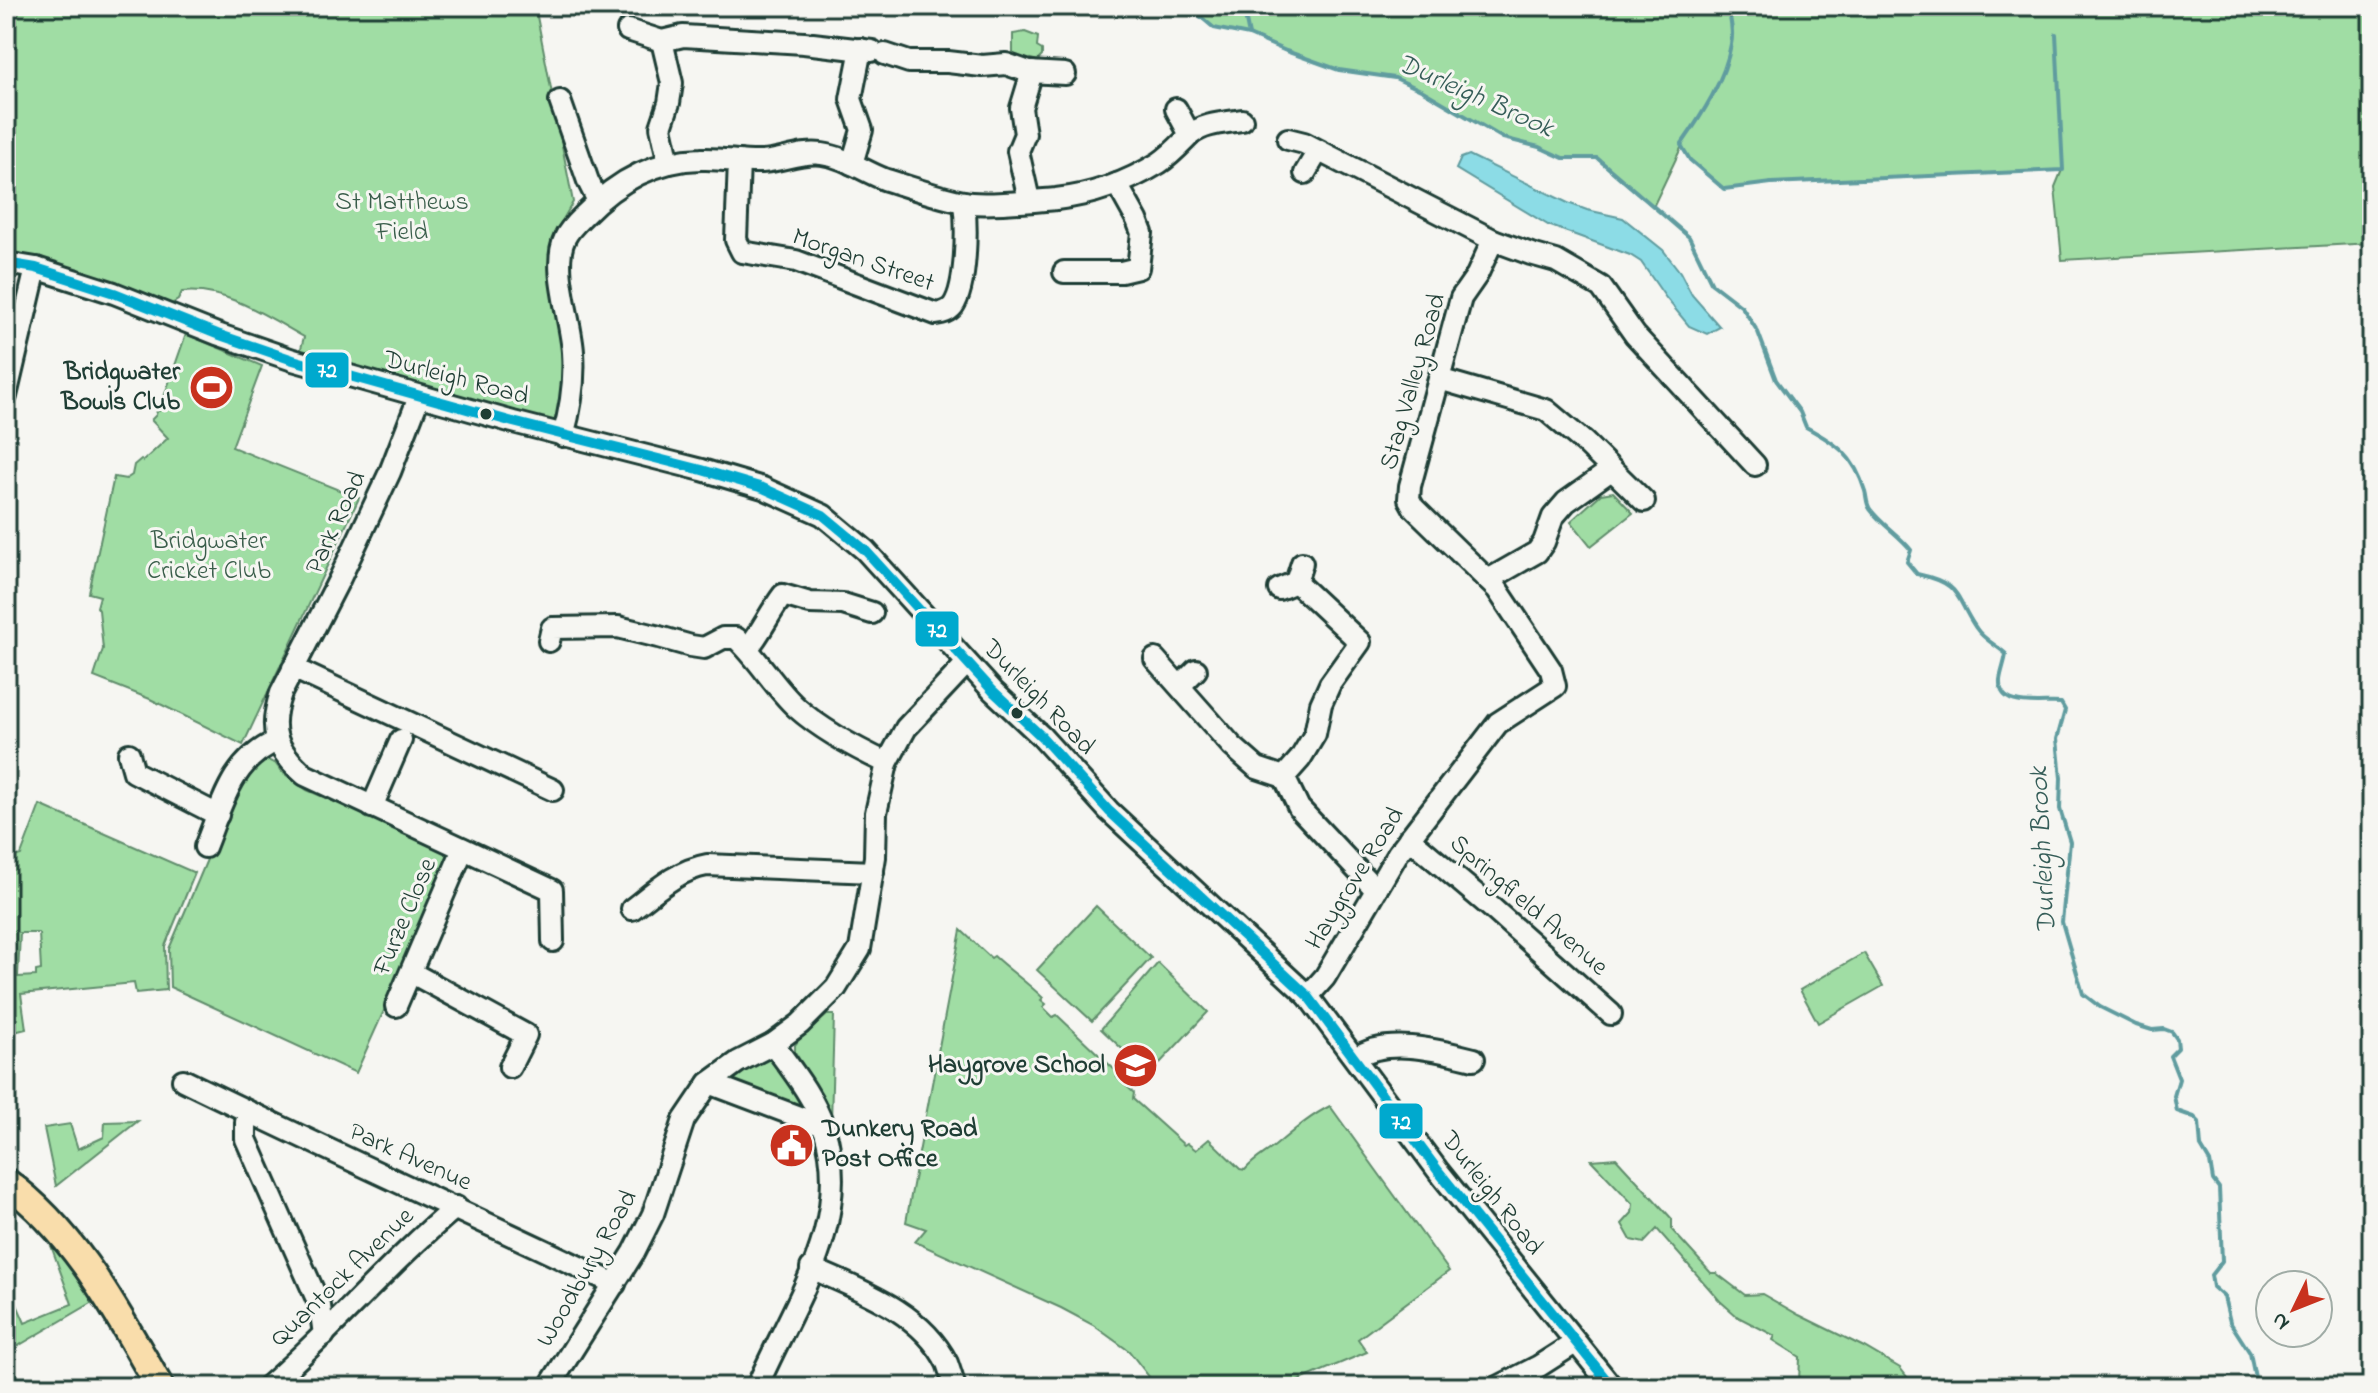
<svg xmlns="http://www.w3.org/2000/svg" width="2378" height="1393" viewBox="0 0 2378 1393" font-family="'Indie Flower',sans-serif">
	<rect width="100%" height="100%" fill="#f6f6f2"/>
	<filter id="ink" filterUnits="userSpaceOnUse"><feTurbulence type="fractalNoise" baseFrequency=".0125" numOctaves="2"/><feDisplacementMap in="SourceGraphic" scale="16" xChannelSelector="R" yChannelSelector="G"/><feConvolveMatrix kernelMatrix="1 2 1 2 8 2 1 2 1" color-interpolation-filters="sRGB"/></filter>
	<g filter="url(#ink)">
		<!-- green -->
		<g fill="#a0dda4" stroke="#608d6c" stroke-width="2" fill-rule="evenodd">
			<path d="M6,6H535L573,202C564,218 553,234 551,253C546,288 563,324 565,358C566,382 560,404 556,426L300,352L304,337C268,317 225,287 182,292L178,300L170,305L6,256Z"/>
			<polygon points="1188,6 2372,6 2372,243 2062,260 2055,187 2062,170 1771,183 1724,189 1690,160 1682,146 1653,207 1597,158 1563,158 1539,147 1503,138 1423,91 1395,78 1339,70 1286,51 1249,35 1214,28"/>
			<polygon points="1025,32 1038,37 1037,47 1042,50 1042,56 1037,61 1031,59 1025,66 1013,62 1013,34"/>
			<polygon points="186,334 262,366 232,447 359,498 243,745 150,699 94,677 103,649 99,610 97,607 100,596 89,593 114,477 126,479 132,475 134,465 141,459 143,461 168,438 151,420 156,415 157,411 159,411"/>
			<polygon points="1613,492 1633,513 1591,546 1571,521 1601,494"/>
			<polygon points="264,759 275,763 282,772 307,790 449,850 452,859 356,1073 170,987 169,949 198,881 244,771"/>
			<path d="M40,805L195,873L165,946L166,990L136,993L134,983L21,994L26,1029L10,1033L6,1022V859L21,855ZM20,933H39L41,970L36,971V976L18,977Z"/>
			<polygon points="1096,906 1151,958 1092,1021 1037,970"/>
			<path d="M961,930L991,958L994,956C1010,971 1027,982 1043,998L1041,1000L1046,1004L1043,1007L1053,1017L1057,1015L1119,1074L1117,1077L1134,1093L1133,1099L1184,1145L1187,1143L1196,1150L1209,1139L1240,1169L1245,1170C1254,1159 1265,1154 1276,1145C1293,1131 1310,1116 1330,1106L1449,1271L1358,1339L1367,1352L1284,1387H1157L1129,1351L1093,1325L1061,1308L915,1242L926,1229L906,1222Z"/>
			<polygon points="1864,953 1883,986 1818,1023 1800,990"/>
			<polygon points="1158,963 1208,1012 1159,1064 1149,1065 1139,1057 1135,1061 1101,1029"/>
			<polygon points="827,1015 834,1015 831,1122 811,1079 795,1052 795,1045 799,1040"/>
			<polygon points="764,1058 776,1062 807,1110 726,1079"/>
			<polygon points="138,1121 56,1186 44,1128 70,1124 78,1149 104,1137 105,1122"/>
			<polygon points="1616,1158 1672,1219 1672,1230 1711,1273 1716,1273 1745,1295 1762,1294 1799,1315 1864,1347 1900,1368 1915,1387 1802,1387 1799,1382 1800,1357 1773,1340 1775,1336 1738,1317 1720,1301 1657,1229 1644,1243 1631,1240 1622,1224 1632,1213 1633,1204 1591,1160"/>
			<polygon points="49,1240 95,1301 6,1353 6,1302 15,1300 25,1323 72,1304"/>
		</g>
		<!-- water -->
		<polygon fill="#8cdce6" stroke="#609c9f" stroke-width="2" points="1469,155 1568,203 1587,210 1623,218 1663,250 1680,272 1692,295 1720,327 1707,334 1689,326 1666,298 1641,262 1630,255 1548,225 1456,169 1461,158"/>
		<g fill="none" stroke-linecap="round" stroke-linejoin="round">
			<!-- stream -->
			<g stroke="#609c9f" stroke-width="4">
				<path d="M1188,6L1214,28L1249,35L1286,51L1339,70L1395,78L1423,91L1503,138L1539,147L1563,158H1597L1689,237L1712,284L1742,307L1758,332L1776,380L1800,412L1806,427C1837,444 1854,455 1865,491C1867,498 1866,503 1870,509C1882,525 1899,535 1911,550L1907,562L1917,574C1963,584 1954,596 1976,628C1983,639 1996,645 2006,654C2005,662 2001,672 2000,680C1998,711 2042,701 2061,703L2065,710L2057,739L2061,778L2060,809L2070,842L2062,922L2083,994L2100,1007L2136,1025L2152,1030L2164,1029L2172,1032L2177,1039L2178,1048L2170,1056L2179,1079L2174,1096L2177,1111L2194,1117L2199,1122L2201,1147L2210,1162L2213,1180L2219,1188L2222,1261L2211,1275L2213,1287L2224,1297L2230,1322L2250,1353L2257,1387"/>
				<path d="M1728,6C1730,18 1734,32 1731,44C1725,80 1702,115 1681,145L1690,160L1724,189L1771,183L2063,170L2056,34"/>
				<polyline points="1249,35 1245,16 1252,6"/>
			</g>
			<defs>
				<g id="minor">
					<polyline points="628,30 662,41 683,36 804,43 872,51"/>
					<polyline points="662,41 672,83 669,103 661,127 669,163"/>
					<polyline points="885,54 909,62 948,62 982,66 1006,64 1029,72 1065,74"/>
					<polyline points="560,101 588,181 598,201"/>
					<polyline points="1176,109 1190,135"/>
					<polyline points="1288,139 1304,143 1493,240 1477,275 1461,298 1410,486 1409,499 1414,508 1497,589 1551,670 1555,686 1498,723 1398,853 1325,977 1308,996"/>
					<path d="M739,161L736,240L742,252L796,261L936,314C942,313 948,312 953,306C967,286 967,226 964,202"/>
					<polyline points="852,164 862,130 851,99 861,49"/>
					<polyline points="1305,173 1318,151"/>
					<polyline points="1029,200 1018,151 1025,134 1021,108 1032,72"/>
					<polyline points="1493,240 1531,254 1556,261 1601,287 1635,335 1755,465"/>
					<polyline points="6,263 36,268 114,293 217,334 293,360 513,422 702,470 763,488 823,515 865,550 993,691 1041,736 1109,811 1308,996 1439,1172 1612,1387"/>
					<polyline points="1064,272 1121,272 1138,268 1142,233 1137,220 1117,184"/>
					<polyline points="1439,379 1546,410 1584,442 1644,501"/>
					<polyline points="6,396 36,268"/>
					<path d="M419,397L390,472L340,578L281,693C268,730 275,749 305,775L552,890L553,941"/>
					<path d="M563,436C571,408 575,381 573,352C571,319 551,267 565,238C569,229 577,222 584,215C616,182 655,160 701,159C722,158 742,163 762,162C782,161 801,151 822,154C845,157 863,171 884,179C906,186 949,201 971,203C995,205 1032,201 1056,199C1092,195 1128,182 1159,163C1171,155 1180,145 1190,135C1204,123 1225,123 1242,120"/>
					<polyline points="1488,580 1537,552 1544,542 1553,517 1566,502 1611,470"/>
					<polyline points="1296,582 1360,642 1330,684 1321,704 1315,734 1300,759 1284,777 1299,808 1376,890"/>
					<polyline points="1279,589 1296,582 1302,563"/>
					<path d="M549,641L552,628L618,627L659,637L691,646L704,648L723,638H736C759,659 774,687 797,708C823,731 855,748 887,763"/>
					<path d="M748,648C762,631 770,612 783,595L810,603L843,604L872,613"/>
					<polyline points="1155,659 1232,746 1257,768 1284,777"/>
					<polyline points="293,668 553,790"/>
					<polyline points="1180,686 1196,670"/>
					<polyline points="129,754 134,772 218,815"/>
					<polyline points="372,807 401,740"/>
					<polyline points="1409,838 1492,908 1611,1014"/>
					<path d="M205,847C222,805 231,760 277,741"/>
					<path d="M632,909C655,891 678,870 707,865L873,872"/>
					<polyline points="412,973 526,1035 510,1067"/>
					<polyline points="396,1006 463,849"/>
					<path d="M1356,1058C1386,1036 1441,1051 1474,1059"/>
					<path d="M183,1080C326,1150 471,1215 615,1284"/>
					<polyline points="709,1083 823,1126"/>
					<polyline points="250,1113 246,1122 246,1139 320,1306 324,1335"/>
					<path d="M811,1268C860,1290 921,1311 947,1363C950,1371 952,1379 955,1387"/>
					<path d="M267,1387C333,1330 389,1263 456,1207"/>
					<polyline points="549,1387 634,1252 653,1214 684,1120 709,1083 738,1062 773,1044 800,1024 836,988 860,949 875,857 876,813 887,763 906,728 967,663"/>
					<path d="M757,1387C793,1303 854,1223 824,1128C814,1097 792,1070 773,1044"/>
					<polyline points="1498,1387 1539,1366 1575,1343"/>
				</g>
				<path id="major" d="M6,1182C77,1234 117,1313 160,1387"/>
			</defs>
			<!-- minor casing -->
			<use href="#minor" stroke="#1f3d34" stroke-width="26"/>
			<!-- major casing -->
			<use href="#major" stroke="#1f3d34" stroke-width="32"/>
			<!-- minor -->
			<use href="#minor" stroke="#f6f6f2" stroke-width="20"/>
			<!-- major -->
			<use href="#major" stroke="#f9ddab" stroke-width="26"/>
			<defs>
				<polyline id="bus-1" points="6,263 36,268 114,293 217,334 293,360 513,422 702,470 763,488 823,515 865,550 993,691 1041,736 1109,811 1308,996 1439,1172 1612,1387"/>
			</defs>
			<!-- bus-1 casing -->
			<use href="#bus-1" stroke="#f6f6f2" stroke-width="16"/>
			<!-- bus-1 -->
			<use href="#bus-1" stroke="#00a9ce" stroke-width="10"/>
		</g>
	</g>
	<!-- icons -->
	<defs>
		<symbol id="stadium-disc" viewBox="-11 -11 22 22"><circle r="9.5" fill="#c8321e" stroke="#f6f6f2"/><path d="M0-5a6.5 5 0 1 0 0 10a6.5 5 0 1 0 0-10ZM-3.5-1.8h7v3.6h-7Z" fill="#fff"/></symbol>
		<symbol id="school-disc" viewBox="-11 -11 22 22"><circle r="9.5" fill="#c8321e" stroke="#f6f6f2"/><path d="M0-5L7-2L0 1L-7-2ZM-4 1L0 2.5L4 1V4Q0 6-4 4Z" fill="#fff"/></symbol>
		<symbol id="civic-disc" viewBox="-11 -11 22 22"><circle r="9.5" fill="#c8321e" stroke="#f6f6f2"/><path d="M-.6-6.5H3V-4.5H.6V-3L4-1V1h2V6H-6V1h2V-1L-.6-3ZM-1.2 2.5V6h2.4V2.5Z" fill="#fff"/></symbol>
	</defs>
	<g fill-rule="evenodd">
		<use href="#stadium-disc" x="186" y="362" width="51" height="51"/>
		<use href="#school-disc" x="1110" y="1040" width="51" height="51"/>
		<use href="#civic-disc" x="766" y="1120" width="51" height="51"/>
	</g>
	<!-- markers -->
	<g fill="#1f3d34" stroke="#f6f6f2" stroke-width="3">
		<circle cx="486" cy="414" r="7"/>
		<circle cx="1017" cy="713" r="7"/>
	</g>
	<g text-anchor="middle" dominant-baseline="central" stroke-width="6" stroke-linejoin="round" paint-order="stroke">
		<!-- park labels -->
		<g font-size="26" fill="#395d4a" stroke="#f6f6f2">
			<text x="402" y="203">St Matthews<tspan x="402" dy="30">Field</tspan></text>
			<text x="209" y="542">Bridgwater<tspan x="209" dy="30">Cricket Club</tspan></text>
		</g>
		<!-- street labels -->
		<g font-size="26" fill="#1f3d34" stroke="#f6f6f2">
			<text transform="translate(863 261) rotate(19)">Morgan Street</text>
			<text transform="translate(456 379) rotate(15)">Durleigh Road</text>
			<text transform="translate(1414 382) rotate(-74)">Stag Valley Road</text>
			<text transform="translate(337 523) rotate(-65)">Park Road</text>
			<text transform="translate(1038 698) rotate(46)">Durleigh Road</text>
			<text transform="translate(1356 879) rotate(-58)">Haygrove Road</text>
			<text transform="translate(1528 906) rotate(41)">Springfield Avenue</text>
			<text transform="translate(406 917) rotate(-67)">Furze Close</text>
			<text transform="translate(410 1158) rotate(24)">Park Avenue</text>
			<text transform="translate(1491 1194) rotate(52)">Durleigh Road</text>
			<text transform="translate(588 1269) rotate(-60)">Woodbury Road</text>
			<text transform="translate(343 1278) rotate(-44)">Quantock Avenue</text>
		</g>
		<!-- poi labels -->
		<g font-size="26" font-weight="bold" fill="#1f3d34" stroke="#f6f6f2" text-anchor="end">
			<text x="180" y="373">Bridgwater<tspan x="180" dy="30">Bowls Club</tspan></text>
			<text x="1105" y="1066">Haygrove School</text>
			<text x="822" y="1130" text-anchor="start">Dunkery Road<tspan x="822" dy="30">Post Office</tspan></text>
		</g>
		<!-- water labels -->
		<g font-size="28" font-style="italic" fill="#355d58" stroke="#f6f6f2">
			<text transform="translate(1475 97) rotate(24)">Durleigh Brook</text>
			<text transform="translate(2044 850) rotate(-93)">Durleigh Brook</text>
		</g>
	</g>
	<g stroke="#f6f6f2" stroke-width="3">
		<rect x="304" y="351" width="46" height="38" rx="8" fill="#00a9ce"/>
		<rect x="914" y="610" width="46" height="38" rx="8" fill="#00a9ce"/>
		<rect x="1378" y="1102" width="46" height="38" rx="8" fill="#00a9ce"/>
	</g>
	<g font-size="22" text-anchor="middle" font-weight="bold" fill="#fff">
		<text x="327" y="377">72</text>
		<text x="937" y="637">72</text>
		<text x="1401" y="1129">72</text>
	</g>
	<!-- margin -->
	<rect width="2378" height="1393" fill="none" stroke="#f6f6f2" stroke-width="32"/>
	<rect x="16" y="16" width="2346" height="1361" fill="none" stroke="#1f3d34" stroke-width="3" filter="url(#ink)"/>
	<!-- north arrow -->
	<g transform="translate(2294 1309) rotate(227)"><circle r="38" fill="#f6f6f2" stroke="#a0aca6" stroke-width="2"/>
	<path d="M0-6L14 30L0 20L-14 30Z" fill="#c8321e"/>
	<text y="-12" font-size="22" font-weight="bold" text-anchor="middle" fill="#1f3d34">N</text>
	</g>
</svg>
